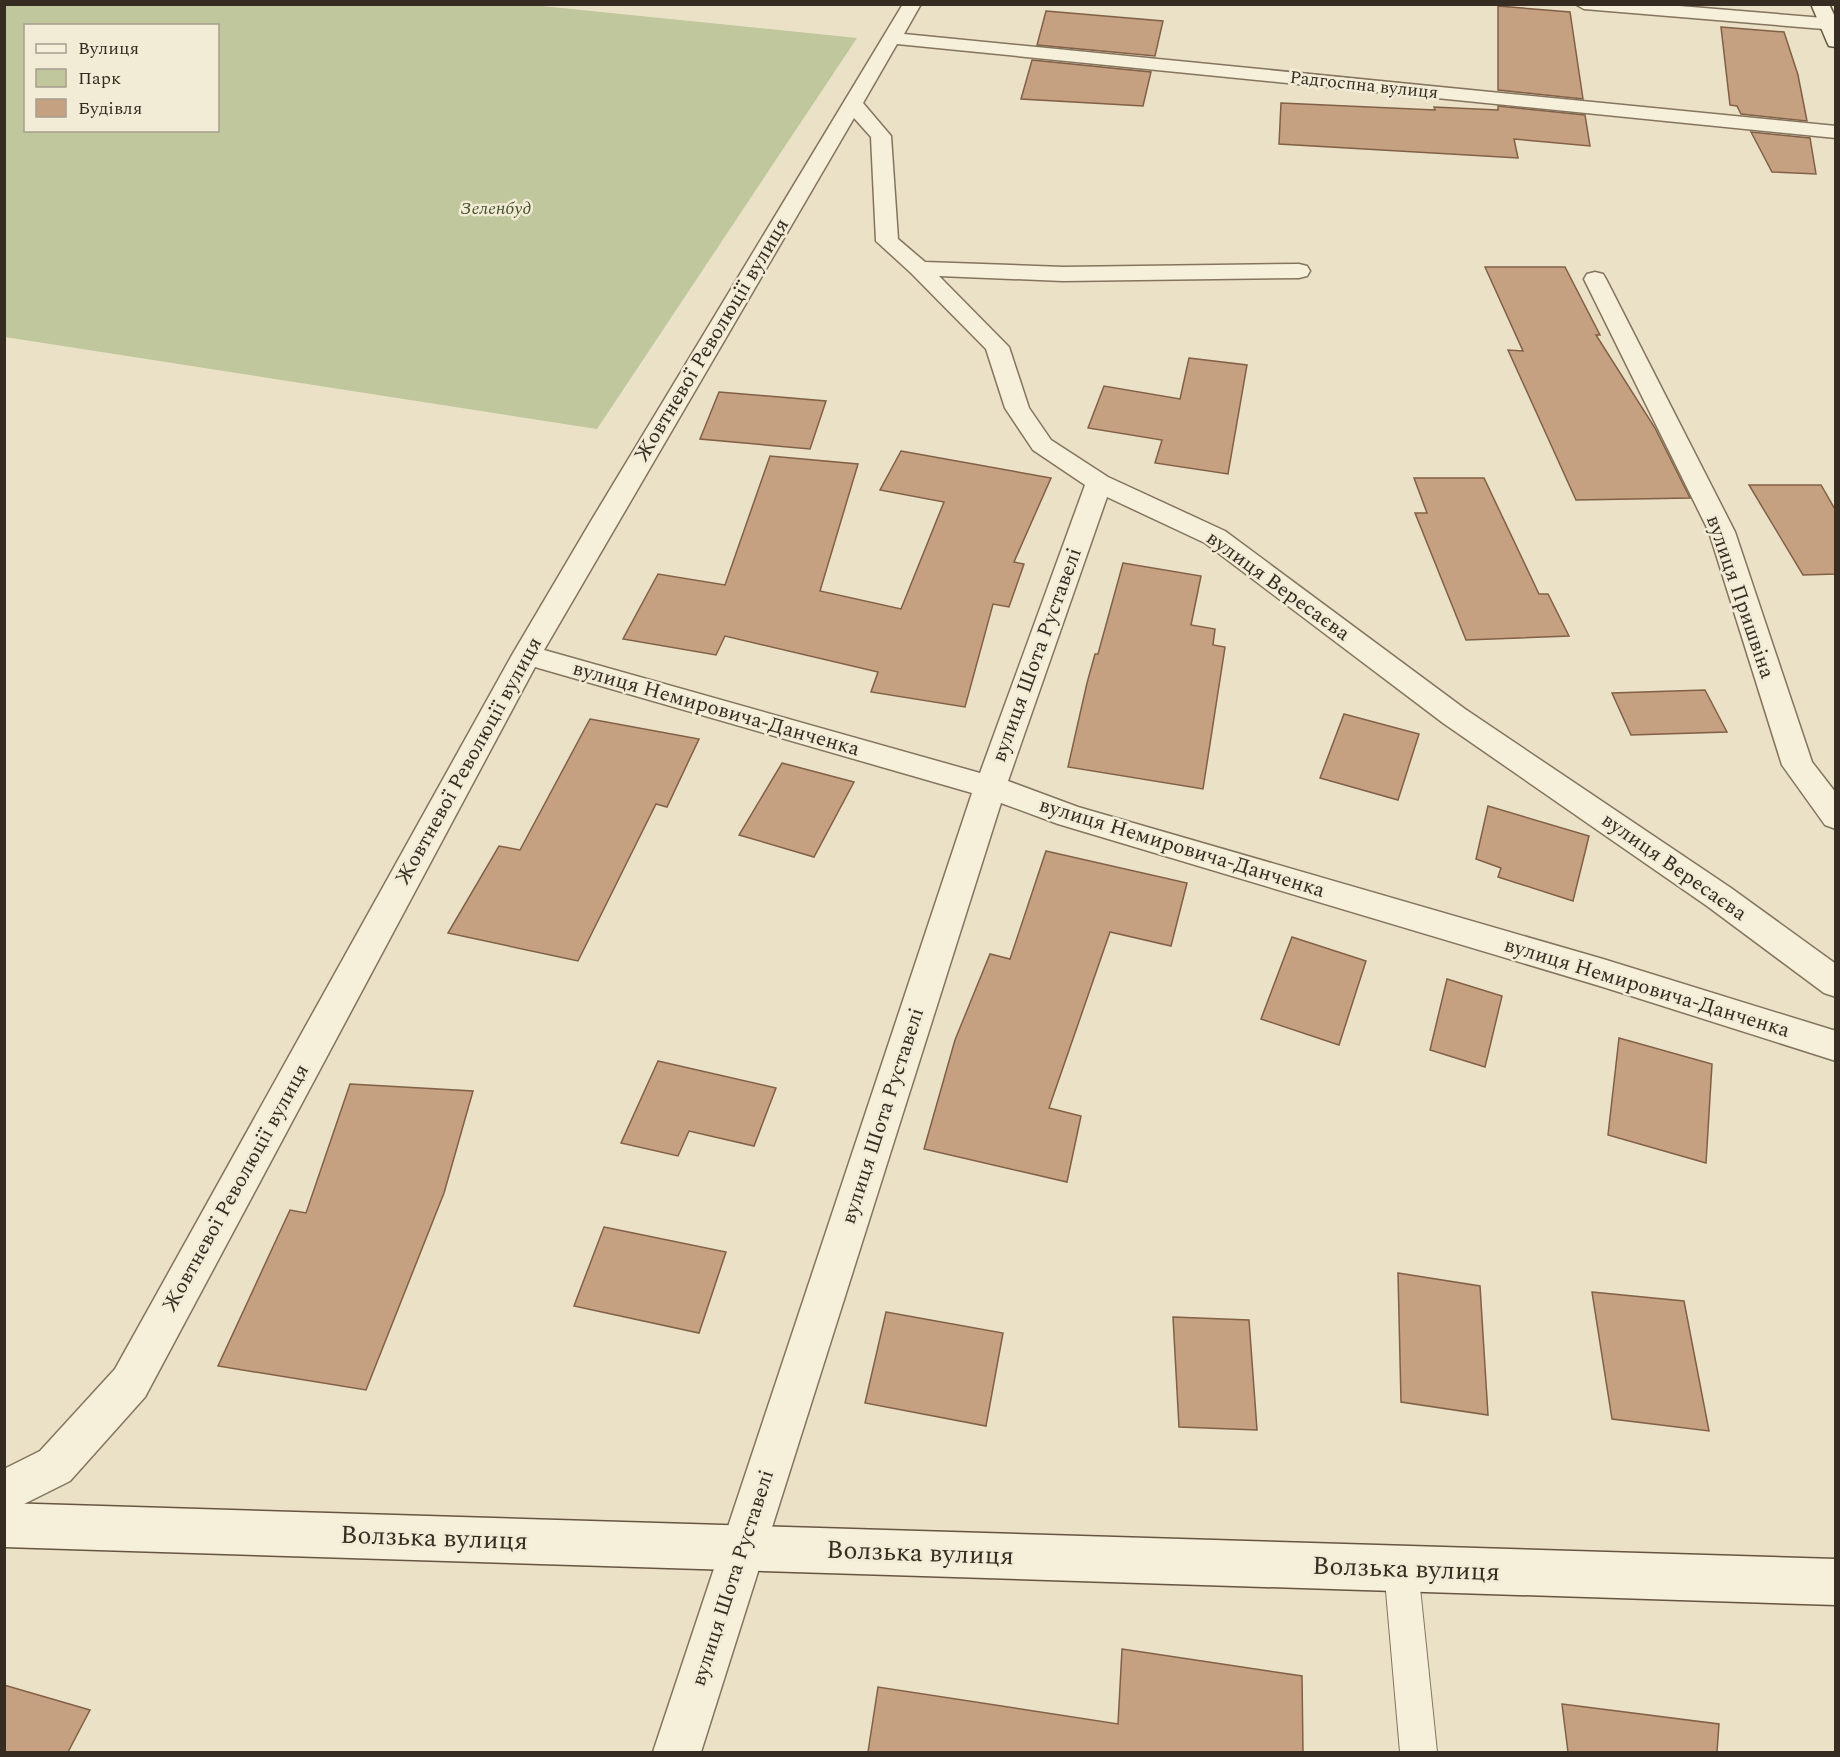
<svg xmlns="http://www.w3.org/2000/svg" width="1840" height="1757" viewBox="0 0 1840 1757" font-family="Spectral,serif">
	<rect width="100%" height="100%" fill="#eae1c7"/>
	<!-- green -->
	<path fill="#c0c79c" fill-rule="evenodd" d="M522,4L857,38L597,429L5,337V5ZM26,26H218V130H26Z"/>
	<!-- building -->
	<g fill="#c5a081" stroke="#816046" stroke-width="1.5">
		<polygon points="1498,6 1570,12 1583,99 1498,90"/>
		<polygon points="1046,11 1163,21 1155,56 1037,45"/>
		<polygon points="1721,27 1784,32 1798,75 1807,121 1741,114 1737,106 1730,105"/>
		<polygon points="1032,60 1151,72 1143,106 1021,99"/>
		<polygon points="1281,103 1435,110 1434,107 1498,110 1498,106 1585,115 1590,146 1514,139 1518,158 1279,144"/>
		<polygon points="1751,132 1810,138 1816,174 1772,172"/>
		<polygon points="1485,267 1565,267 1600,335 1596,335 1655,428 1690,498 1576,500 1508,350 1523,351"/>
		<polygon points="1189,358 1247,365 1228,474 1155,463 1162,440 1088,428 1104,386 1180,399"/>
		<polygon points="719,392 826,401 810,449 700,439"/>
		<polygon points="901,451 1051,478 1014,562 1024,564 1009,607 993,604 965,707 871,692 878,672 725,636 716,655 623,639 658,574 725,585 770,456 858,464 820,591 901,609 944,502 880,490"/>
		<polygon points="1414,478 1484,478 1539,594 1548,594 1569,636 1466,640 1415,513 1427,513"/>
		<polygon points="1749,485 1821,485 1836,511 1836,574 1803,575"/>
		<polygon points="1123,563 1201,576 1191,625 1215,629 1213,645 1225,647 1203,789 1068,767 1087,683 1095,654 1098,654"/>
		<polygon points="1705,690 1727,732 1631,735 1612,693"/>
		<polygon points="1344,714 1419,734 1398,800 1320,778"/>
		<polygon points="590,719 699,739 667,807 656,804 578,961 448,933 499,846 520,850"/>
		<polygon points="782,763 854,782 814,857 739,835"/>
		<polygon points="1488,806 1589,836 1573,901 1498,877 1501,868 1476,859"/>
		<polygon points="1046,851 1187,883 1171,946 1110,932 1049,1108 1081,1116 1067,1182 924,1149 955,1040 990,954 1010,959"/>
		<polygon points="1292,937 1366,961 1339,1045 1261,1019"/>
		<polygon points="1447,979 1502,996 1485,1067 1430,1050"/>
		<polygon points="1619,1038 1712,1064 1706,1163 1608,1135"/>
		<polygon points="658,1061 776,1088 754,1146 689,1131 678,1156 621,1143"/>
		<polygon points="350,1084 473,1091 444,1193 366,1390 218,1366 290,1210 306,1213"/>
		<polygon points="604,1227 726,1252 699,1333 574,1306"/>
		<polygon points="1398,1273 1480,1286 1488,1415 1401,1402"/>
		<polygon points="1592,1292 1684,1301 1709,1431 1612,1419"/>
		<polygon points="886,1312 1003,1333 986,1426 865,1403"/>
		<polygon points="1173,1317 1249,1320 1257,1430 1179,1427"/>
		<polygon points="1122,1649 1302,1676 1303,1752 868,1752 878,1687 1118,1724"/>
		<polygon points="4,1685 90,1710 68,1752 4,1752"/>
		<polygon points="1562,1704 1719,1724 1717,1752 1568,1752"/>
	</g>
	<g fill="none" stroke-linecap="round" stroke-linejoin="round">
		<defs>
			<polygon id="lane" points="1401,1551 1413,1556 1418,1568 1437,1752 1400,1752 1384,1568 1389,1556"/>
			<g id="street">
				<path d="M903,4H921L904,34L1836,126V138L897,44L863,103L891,136L898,239L925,262L1063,267L1299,264L1307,266L1310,271L1307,276L1299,278L1063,281L939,276L1009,347L1029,408L1051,440L1108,477L1225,531L1465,709L1731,888L1836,964V997L1824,993L1707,906L1443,723L1205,543L1107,497L1008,781L1078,807L1603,959L1836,1031V1061L1603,987L1058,824L1001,803L701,1752H653L972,793L535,667L145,1397L70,1481L4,1514V1469L40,1451L115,1369L512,655L591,521ZM854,118L871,137L876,241L911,273L986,349L1005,408L1033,450L1085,485L980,773L544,650Z"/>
				<polygon points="1575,4 1655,4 1836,19 1836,30 1584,9"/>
				<polygon points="1595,272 1603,274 1606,279 1735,532 1812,762 1836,793 1836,829 1825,825 1782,765 1709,532 1584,279 1587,274"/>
			</g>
			<g id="secondary">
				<polygon points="1811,4 1829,4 1836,19 1836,47 1829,46 1827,42"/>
				<polygon points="4,1503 1836,1559 1836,1605 4,1547"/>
			</g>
		</defs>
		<!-- lane casing -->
		<use href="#lane" stroke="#84745e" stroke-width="2"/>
		<!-- street casing -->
		<use href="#street" stroke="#84745e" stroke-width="3"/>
		<!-- secondary casing -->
		<use href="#secondary" stroke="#665541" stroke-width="3"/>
		<!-- lane -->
		<use href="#lane" fill="#f6efda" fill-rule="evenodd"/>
		<!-- street -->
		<use href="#street" fill="#f6efda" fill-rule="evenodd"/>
		<!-- secondary -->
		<use href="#secondary" fill="#f6efda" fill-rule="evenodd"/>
	</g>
	<g text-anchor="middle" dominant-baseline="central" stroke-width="5" stroke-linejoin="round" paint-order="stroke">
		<!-- far-street labels -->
		<g font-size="18" fill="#362c21" stroke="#f2ebd6">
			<text transform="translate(1364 85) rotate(6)">Радгоспна вулиця</text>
		</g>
		<!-- far-park labels -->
		<g font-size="18" font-style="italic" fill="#455129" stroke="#f2ebd6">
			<text x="496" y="208">Зеленбуд</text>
		</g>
		<!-- street labels -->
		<g font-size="21" fill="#362c21" stroke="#f2ebd6">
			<text transform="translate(712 340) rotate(-59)">Жовтневої Революції вулиця</text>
			<text transform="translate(1278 586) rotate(36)">вулиця Вересаєва</text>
			<text transform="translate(1740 597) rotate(71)">вулиця Пришвіна</text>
			<text transform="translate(1037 655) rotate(-70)">вулиця Шота Руставелі</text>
			<text transform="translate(716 709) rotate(16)">вулиця Немировича-Данченка</text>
			<text transform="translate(469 761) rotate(-61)">Жовтневої Революції вулиця</text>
			<text transform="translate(1182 848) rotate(17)">вулиця Немировича-Данченка</text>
			<text transform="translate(1674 867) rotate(35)">вулиця Вересаєва</text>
			<text transform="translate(1647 988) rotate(17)">вулиця Немировича-Данченка</text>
			<text transform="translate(883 1116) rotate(-72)">вулиця Шота Руставелі</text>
			<text transform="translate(236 1188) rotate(-61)">Жовтневої Революції вулиця</text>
			<text transform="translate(733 1578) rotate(-72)">вулиця Шота Руставелі</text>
		</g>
		<!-- near-street labels -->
		<g font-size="26" fill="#362c21" stroke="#f2ebd6">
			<text transform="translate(434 1538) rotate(2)">Волзька вулиця</text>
			<text transform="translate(920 1553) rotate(2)">Волзька вулиця</text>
			<text transform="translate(1406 1569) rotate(2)">Волзька вулиця</text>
		</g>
	</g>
	<!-- border -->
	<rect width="1840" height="1757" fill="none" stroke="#362c21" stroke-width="12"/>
	<!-- legend -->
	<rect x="24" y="24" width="195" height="108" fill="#f2ebd6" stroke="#a79f8e" stroke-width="1.5"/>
	<rect x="36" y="44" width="30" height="9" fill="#f6efda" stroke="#a79f8e" stroke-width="1.5"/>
	<text x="78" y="54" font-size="18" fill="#362c21">Вулиця</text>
	<rect x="36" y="69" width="30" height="18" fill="#c0c79c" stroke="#a79f8e" stroke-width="1.5"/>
	<text x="78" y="84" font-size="18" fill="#362c21">Парк</text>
	<rect x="36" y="99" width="30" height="18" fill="#c5a081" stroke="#a79f8e" stroke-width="1.5"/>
	<text x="78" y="114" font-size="18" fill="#362c21">Будівля</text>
</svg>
